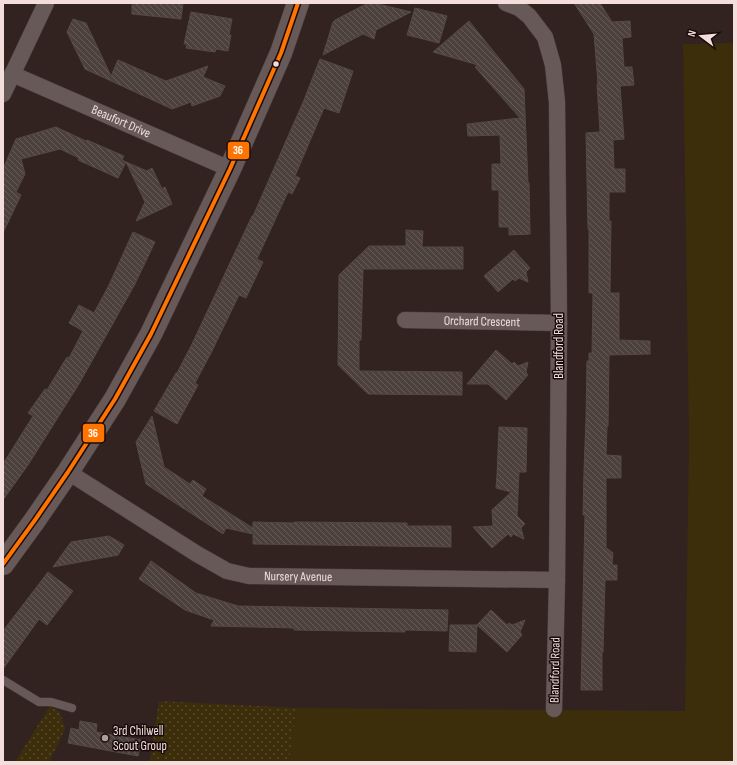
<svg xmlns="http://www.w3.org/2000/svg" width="737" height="765" viewBox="0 0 737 765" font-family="'Sofia Sans Condensed',sans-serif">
	<defs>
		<pattern id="garden-dots" width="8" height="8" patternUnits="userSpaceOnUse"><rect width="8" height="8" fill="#3c2e0a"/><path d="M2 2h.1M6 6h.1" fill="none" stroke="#594c2d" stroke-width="1.8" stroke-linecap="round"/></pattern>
		<pattern id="building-back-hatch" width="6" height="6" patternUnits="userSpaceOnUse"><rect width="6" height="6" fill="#4d413d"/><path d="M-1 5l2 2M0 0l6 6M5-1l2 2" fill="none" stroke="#675c58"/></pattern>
	</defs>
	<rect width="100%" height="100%" fill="#322321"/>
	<!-- green -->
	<polygon fill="#3c2e0a" points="734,43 734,762 289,762 296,708 685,711 689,438 683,44"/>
	<!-- garden -->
	<g fill="url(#garden-dots)">
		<polygon points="159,701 296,708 289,762 150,762"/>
		<polygon points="50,706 60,712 65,729 49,762 15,762"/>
	</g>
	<!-- building -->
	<g fill="url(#building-back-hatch)" stroke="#554944">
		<polygon points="132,3 183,3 181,19 132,14"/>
		<polygon points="368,3 374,3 411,12 376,30 374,39 363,34 323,55 333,22 335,20"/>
		<polygon points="574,3 600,3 612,22 630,21 631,37 622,38 624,67 632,67 634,85 620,86 624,139 613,140 614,169 625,169 625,192 609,192 609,221 611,221 610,293 619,293 619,340 650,341 650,354 609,355 608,426 607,426 606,455 621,456 621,478 606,478 606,548 608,549 613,553 612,565 617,565 617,580 605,580 603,652 602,652 602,690 581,690 585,515 583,515 584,471 586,418 587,361 589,361 589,353 592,353 593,293 589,293 589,229 588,229 586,133 600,132 597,84 598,84 594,34"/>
		<polygon points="415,8 447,16 439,43 407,35"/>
		<polygon points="191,12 232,19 229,35 231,35 228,51 216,49 215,52 186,48 187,44 184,44"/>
		<polygon points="73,19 86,23 111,76 118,60 166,81 208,66 203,77 225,86 220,96 192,106 191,102 172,109 85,69 67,32"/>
		<polygon points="469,21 524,89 528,183 529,183 530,234 509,235 509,227 499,227 499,190 492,190 492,164 501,164 500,135 468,136 467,124 520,118 475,67 478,65 433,52"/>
		<polygon points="320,59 353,71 339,113 324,108 295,176 300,178 292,194 288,192 257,259 263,262 246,298 239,295 211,353 195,383 198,385 177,424 154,411 176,373 177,373 192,344 252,216 253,216 304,100"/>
		<polygon points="56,127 86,141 87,140 124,156 122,160 126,162 118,178 78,160 79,158 60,149 21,159 25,174 16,192 21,195 3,233 3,169 16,139"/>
		<polygon points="126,162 147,171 152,168 162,189 165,187 172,204 136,221 145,202"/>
		<polygon points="406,230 423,231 422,247 463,247 463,269 363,269 361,340 359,340 359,371 462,372 462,395 368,394 338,365 339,275 369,246 406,246"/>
		<polygon points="133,232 155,242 135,284 79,384 28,465 3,500 3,464 33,416 28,413 45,389 47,390 67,357 69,358 83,331 69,323 79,305 94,313 109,285"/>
		<polygon points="514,250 530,268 526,272 528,282 519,278 515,281 513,279 498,292 484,276"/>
		<polygon points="496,350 512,364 514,362 518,366 528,362 526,372 528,375 506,400 488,384 467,384"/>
		<polygon points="152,416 164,467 190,484 193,480 206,489 202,496 253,528 253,522 294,523 294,522 407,523 407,526 451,526 451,547 253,544 253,534 226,528 223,534 146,484 136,442"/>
		<polygon points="499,427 527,428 526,472 519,472 517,516 525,524 521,528 524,539 513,534 511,537 508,534 492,548 473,527 493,526 492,510 511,492 496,488 497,475"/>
		<polygon points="109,536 124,545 118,555 53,567 71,542"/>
		<polygon points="151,561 196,593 238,606 448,610 447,631 405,630 405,632 350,631 294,630 294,628 211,626 214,620 185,610 139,579"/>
		<polygon points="48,572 73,591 47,625 39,619 3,669 3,631"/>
		<polygon points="491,610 507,625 509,623 512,625 525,620 520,632 522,635 507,652 477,625"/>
		<polygon points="450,625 477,625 476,652 449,651"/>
		<polygon points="80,721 97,724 96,732 141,740 138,756 68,743 71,728 79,730"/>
	</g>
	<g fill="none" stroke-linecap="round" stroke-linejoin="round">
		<defs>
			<polyline id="lane" points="3,680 39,702 51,702 72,708"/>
			<g id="street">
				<polyline points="506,3 519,8 529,16 545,37 553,65 557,102 559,323 557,580 554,709"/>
				<path id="s1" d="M12,74L230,169"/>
				<polyline points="3,94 46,3"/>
				<path id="s2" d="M405,320L559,323"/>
				<path id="s3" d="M68,472L197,554L227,571L249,576L557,580"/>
			</g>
			<polyline id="secondary" points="3,564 35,520 68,472 115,399 151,334 230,169 281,53 298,3"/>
		</defs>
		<!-- lane casing -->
		<use href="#lane" stroke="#4d3f3d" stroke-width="9"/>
		<!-- street casing -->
		<use href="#street" stroke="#4d3f3d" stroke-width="17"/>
		<!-- secondary casing -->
		<use href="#secondary" stroke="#4d3f3d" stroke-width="23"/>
		<!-- lane -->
		<use href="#lane" stroke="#665957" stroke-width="8"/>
		<!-- street -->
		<use href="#street" stroke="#665957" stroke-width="16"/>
		<!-- secondary -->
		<use href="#secondary" stroke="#665957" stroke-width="22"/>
		<defs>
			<polyline id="bus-1" points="3,564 35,520 68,472 115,399 151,334 230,169 281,53 298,3"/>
		</defs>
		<!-- bus-1 casing -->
		<use href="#bus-1" stroke="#180b09" stroke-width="7"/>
		<!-- bus-1 -->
		<use href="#bus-1" stroke="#ff7300" stroke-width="4"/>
	</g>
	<!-- markers -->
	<circle fill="#f3dedb" stroke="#180b09" stroke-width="1.5" cx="276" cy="64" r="3.5"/>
	<circle fill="#af9d9a" stroke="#180b09" stroke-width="1.5" cx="105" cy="738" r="4"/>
	<g text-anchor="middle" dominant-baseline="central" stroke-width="3" stroke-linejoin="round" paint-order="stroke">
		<!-- street labels -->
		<g font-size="13" fill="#f3dedb" stroke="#180b09">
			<text stroke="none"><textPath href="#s1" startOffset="119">Beaufort Drive</textPath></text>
			<text stroke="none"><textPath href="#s2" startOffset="77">Orchard Crescent</textPath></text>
			<text transform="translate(559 346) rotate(-90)">Blandford Road</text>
			<text stroke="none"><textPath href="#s3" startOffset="259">Nursery Avenue</textPath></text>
			<text transform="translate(555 670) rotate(-89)">Blandford Road</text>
		</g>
		<!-- poi labels -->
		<g font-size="13" fill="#f3dedb" stroke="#180b09" text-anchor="start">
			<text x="113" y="731">3rd Chilwell<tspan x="113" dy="15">Scout Group</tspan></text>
		</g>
	</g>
	<g stroke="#180b09" stroke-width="1.5">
		<rect x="227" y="141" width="23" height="19" rx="4" fill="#ff7300"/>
		<rect x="82" y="423" width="23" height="20" rx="4" fill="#ff7300"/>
	</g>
	<g font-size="11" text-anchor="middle" font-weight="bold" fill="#fff">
		<text x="238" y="154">36</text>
		<text x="93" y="437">36</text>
	</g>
	<!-- border -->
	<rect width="737" height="765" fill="none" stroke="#f3dedb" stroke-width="8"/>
	<!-- north arrow -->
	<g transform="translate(701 36) rotate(286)" stroke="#180b09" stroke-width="3" paint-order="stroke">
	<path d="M0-3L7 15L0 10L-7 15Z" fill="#f3dedb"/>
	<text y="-6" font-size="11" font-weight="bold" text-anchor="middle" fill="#f3dedb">N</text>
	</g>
</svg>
